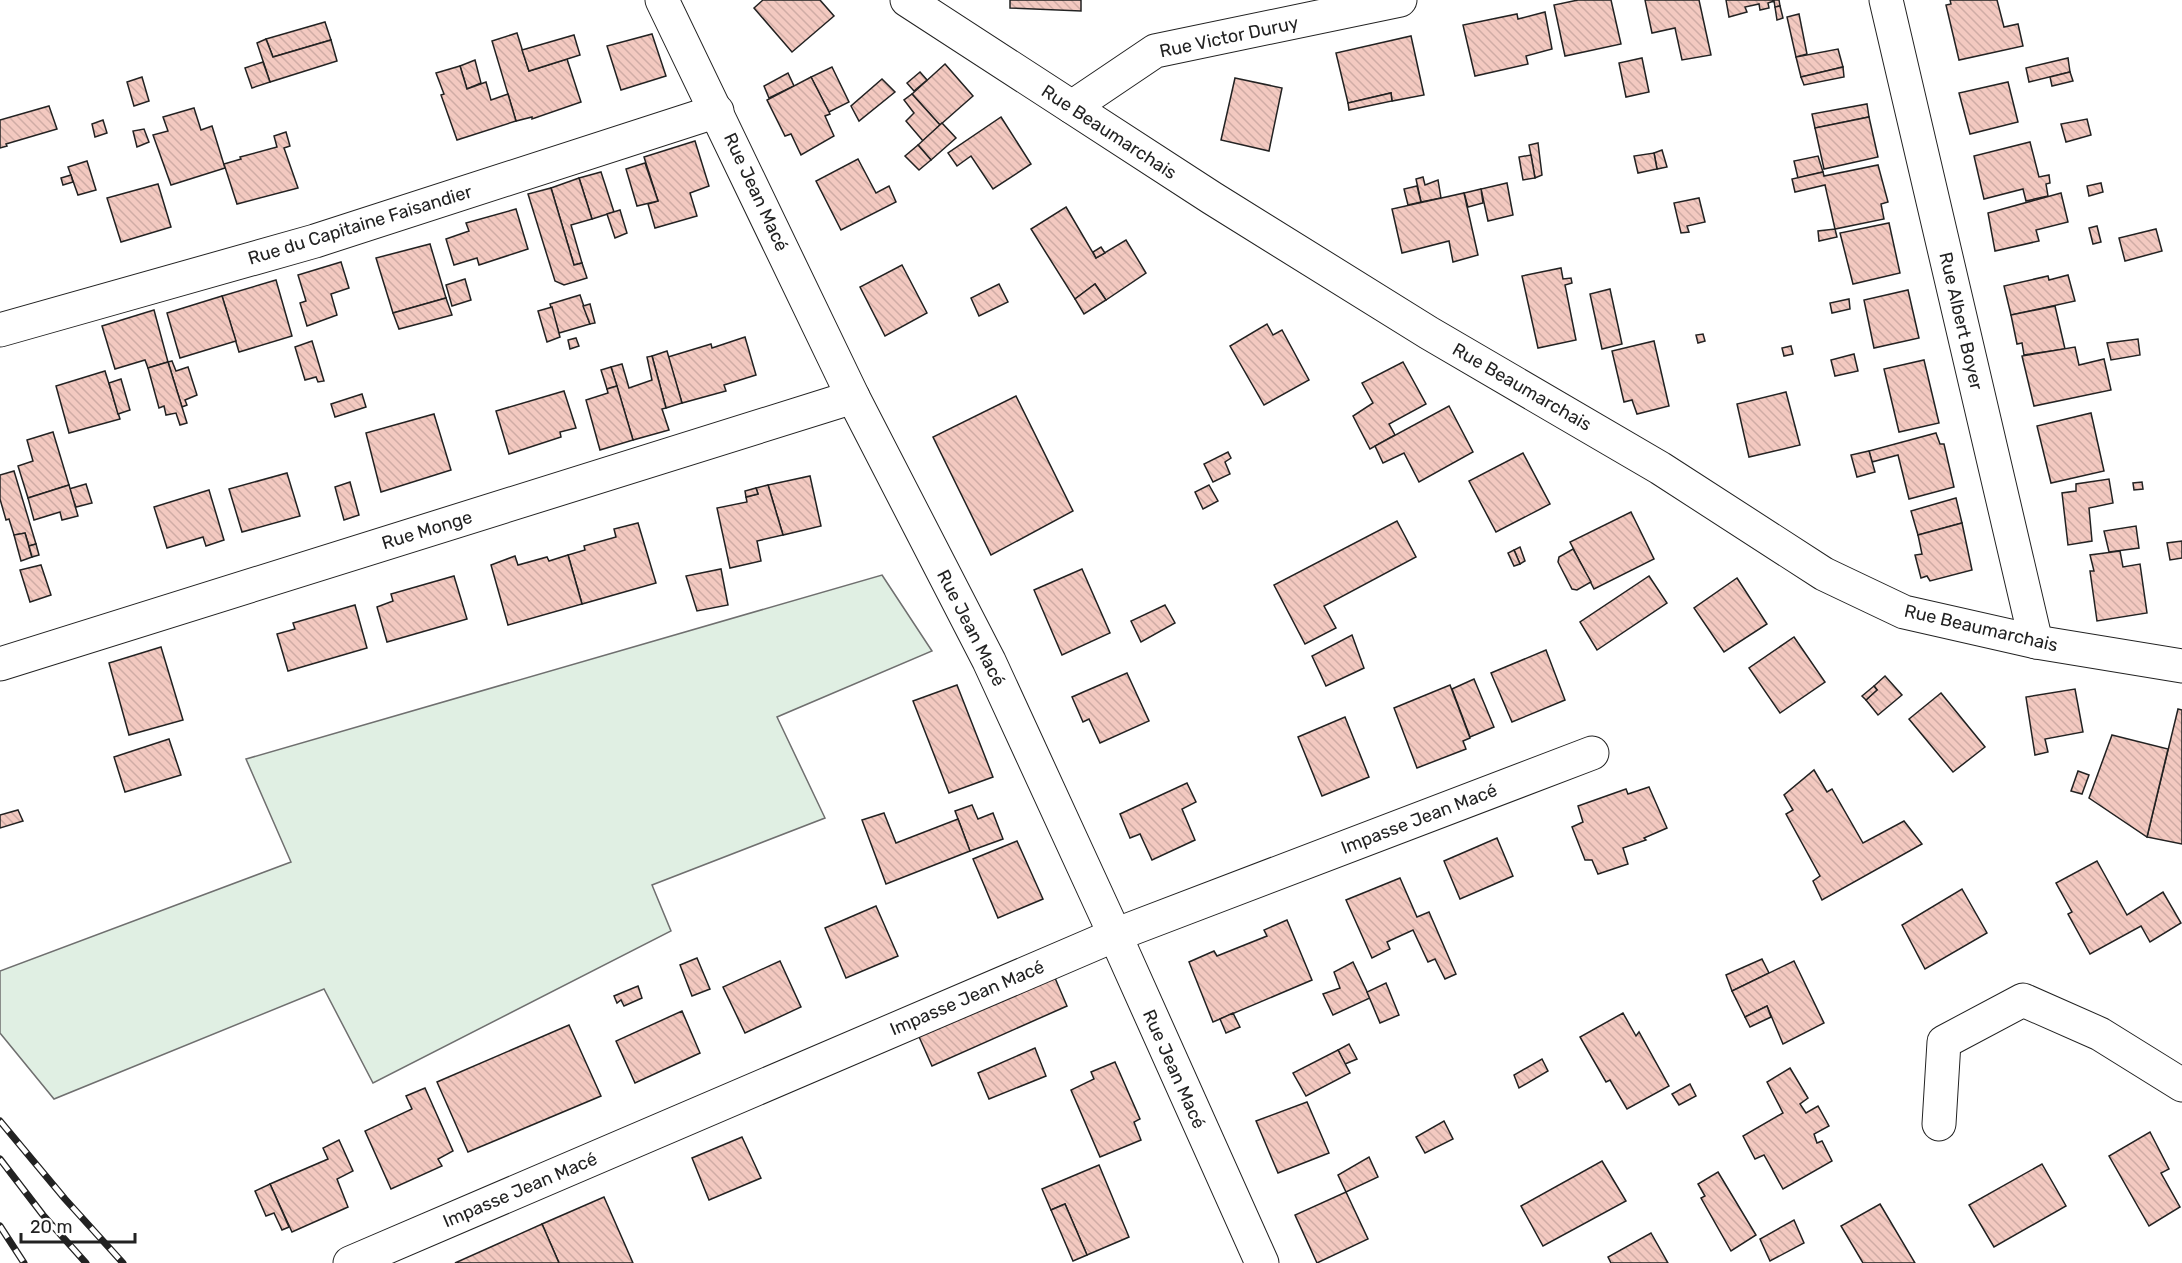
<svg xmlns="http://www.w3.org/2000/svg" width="2182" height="1263" viewBox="0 0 2182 1263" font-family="Rubik,sans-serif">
	<defs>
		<pattern id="building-back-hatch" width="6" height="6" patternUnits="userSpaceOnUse" patternTransform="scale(1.5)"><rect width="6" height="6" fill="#f3c9c0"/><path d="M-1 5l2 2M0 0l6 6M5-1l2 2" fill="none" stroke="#d0aca5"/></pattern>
	</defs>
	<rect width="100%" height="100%" fill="#fff"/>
	<!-- grass -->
	<polygon fill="#e0efe3" stroke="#6f6f6f" stroke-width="1.5" points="882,575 932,651 777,717 825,818 652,885 671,931 373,1083 324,989 54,1099 0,1033 0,971 291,862 246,759"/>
	<!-- building -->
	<g fill="url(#building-back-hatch)" stroke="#222" stroke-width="1.5">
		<polygon points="763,0 820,0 834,16 792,52 754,8"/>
		<polygon points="1010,0 1081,0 1081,11 1010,8"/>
		<polygon points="1578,0 1611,0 1621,44 1565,56 1554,5"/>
		<polygon points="1645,0 1699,0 1711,55 1682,60 1675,28 1652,33"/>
		<polygon points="1726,0 1779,0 1780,6 1775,7 1774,1 1768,3 1769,8 1760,10 1759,4 1745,7 1747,12 1729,17"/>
		<polygon points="1950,0 1997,0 2004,27 2018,24 2023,46 1959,60 1946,5 1951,4"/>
		<polygon points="1780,6 1783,18 1777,20 1775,7"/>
		<polygon points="1545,12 1552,49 1526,56 1528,64 1475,76 1463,25 1517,14 1518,19"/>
		<polygon points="1799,14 1807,54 1796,57 1787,17"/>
		<polygon points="325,22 331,40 273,57 266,39"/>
		<polygon points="517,33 529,71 567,59 581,102 532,119 532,117 516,121 492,41"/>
		<polygon points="652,34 666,76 621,90 607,46"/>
		<polygon points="574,35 580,55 529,71 522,50"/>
		<polygon points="1411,36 1424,95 1392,101 1391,93 1348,103 1336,53"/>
		<polygon points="266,39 273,57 331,40 337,61 270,82 257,43"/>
		<polygon points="1838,49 1843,67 1801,77 1796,57"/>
		<polygon points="1642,58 1649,92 1626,97 1619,63"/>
		<polygon points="2068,58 2070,72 2029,82 2026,68"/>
		<polygon points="475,60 481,83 467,89 460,66"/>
		<polygon points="263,62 270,82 252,88 245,68"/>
		<polygon points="945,64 973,96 940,125 912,94"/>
		<polygon points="460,66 467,89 486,82 491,100 508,94 516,121 457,140 441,95 444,94 436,73"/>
		<polygon points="832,67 849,102 829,112 811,77"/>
		<polygon points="1843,67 1844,77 1804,85 1801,77"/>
		<polygon points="920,72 927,80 914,91 907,83"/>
		<polygon points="2070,72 2073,81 2052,86 2050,77"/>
		<polygon points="788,73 794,86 769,98 764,86"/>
		<polygon points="142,77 149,101 134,106 127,82"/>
		<polygon points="811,77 830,114 825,116 834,136 801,155 791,134 785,136 767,100"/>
		<polygon points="1235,78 1282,88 1269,151 1221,140"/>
		<polygon points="882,79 895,92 859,121 851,106"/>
		<polygon points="2008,82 2018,122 1970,134 1959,93"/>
		<polygon points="1391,93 1392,101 1349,110 1348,103"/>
		<polygon points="912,94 940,125 923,141 906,121 914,113 904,100"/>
		<polygon points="1867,104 1869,117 1815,128 1812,114"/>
		<polygon points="49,106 57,129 6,144 7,146 0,148 0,120"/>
		<polygon points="194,108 201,130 212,126 225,168 171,185 153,135 168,131 163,117"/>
		<polygon points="1001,117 1031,164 993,189 971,156 957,166 948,153"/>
		<polygon points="1869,117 1878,157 1824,169 1815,128"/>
		<polygon points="2087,119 2091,135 2066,142 2061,124"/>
		<polygon points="103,120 107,133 95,137 92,124"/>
		<polygon points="942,123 956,138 931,160 918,145"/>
		<polygon points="144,129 149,142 137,147 133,131"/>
		<polygon points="286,132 290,146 284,148 298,188 237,204 224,164 241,159 240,157 277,147 274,136"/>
		<polygon points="695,141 709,186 690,193 697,216 655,228 648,204 658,201 644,157"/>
		<polygon points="2030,142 2039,177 2049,175 2050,183 2046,184 2048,196 2026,201 2023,189 1984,199 1974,156"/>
		<polygon points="1538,143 1542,175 1535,178 1529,145"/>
		<polygon points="918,145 931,160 919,170 905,156"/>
		<polygon points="1662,150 1667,167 1657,169 1654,153"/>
		<polygon points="1654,153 1657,169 1638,173 1634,156"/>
		<polygon points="1531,155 1535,178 1523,180 1519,157"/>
		<polygon points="1818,156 1823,172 1798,178 1794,161"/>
		<polygon points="858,159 876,193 889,186 896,202 841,230 816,181"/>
		<polygon points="87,161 96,190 78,195 68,167"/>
		<polygon points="645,163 658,201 637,206 626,169"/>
		<polygon points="1878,165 1888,202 1881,204 1884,219 1835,229 1825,185 1795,192 1792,179 1823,172 1824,176"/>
		<polygon points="601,172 614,212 592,219 579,178"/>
		<polygon points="71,175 73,182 63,185 61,178"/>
		<polygon points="1423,177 1425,185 1438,180 1441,198 1421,202 1416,179"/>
		<polygon points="579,178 592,219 571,225 582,263 574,265 551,188"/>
		<polygon points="1507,183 1513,215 1488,221 1481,189"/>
		<polygon points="2101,183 2103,192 2089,196 2087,186"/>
		<polygon points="158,184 171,227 121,242 107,198"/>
		<polygon points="1417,186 1421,202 1408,205 1404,189"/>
		<polygon points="551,188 574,265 582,263 587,278 564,285 555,281 528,194"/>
		<polygon points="1481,189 1483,203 1468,207 1464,193"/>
		<polygon points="1464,193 1478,255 1453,262 1449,241 1402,253 1392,209"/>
		<polygon points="2061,193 2068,222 2036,230 2039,241 1995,251 1988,213"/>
		<polygon points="1699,198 1705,222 1687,226 1689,232 1681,233 1674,203"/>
		<polygon points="1066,207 1096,258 1126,240 1146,273 1106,300 1095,284 1075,299 1031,229"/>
		<polygon points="516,209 528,249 479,265 477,258 454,265 446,239 469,231 466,223"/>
		<polygon points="620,210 627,233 615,238 607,214"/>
		<polygon points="1889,223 1900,273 1853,284 1840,233"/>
		<polygon points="2097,226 2101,242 2093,244 2089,228"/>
		<polygon points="1835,229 1837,237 1819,241 1818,231"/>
		<polygon points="2156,229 2162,251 2125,261 2119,238"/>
		<polygon points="430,244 446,298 393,313 376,258"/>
		<polygon points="1101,247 1105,253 1096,258 1093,252"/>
		<polygon points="341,262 349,288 331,294 337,315 307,326 300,303 306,301 298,275"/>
		<polygon points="902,265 927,313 885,336 860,287"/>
		<polygon points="1561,268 1563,279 1571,278 1572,283 1565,285 1576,340 1538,348 1522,276"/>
		<polygon points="2068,275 2075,301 2011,315 2004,286 2048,276 2049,280"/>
		<polygon points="465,279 471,300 452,306 446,285"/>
		<polygon points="276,280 292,336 239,352 222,296"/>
		<polygon points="999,284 1008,302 979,316 971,298"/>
		<polygon points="1095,284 1106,300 1084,314 1075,299"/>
		<polygon points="1610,289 1622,344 1602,349 1590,294"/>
		<polygon points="1908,290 1919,338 1874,348 1864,300"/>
		<polygon points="580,295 590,324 559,333 550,304"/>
		<polygon points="222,296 236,341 180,358 167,313"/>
		<polygon points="446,298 452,315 399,329 393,313"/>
		<polygon points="1849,299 1850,309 1832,313 1830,303"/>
		<polygon points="590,304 595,323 590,324 583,306"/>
		<polygon points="2055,306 2065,349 2024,355 2022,343 2017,344 2011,315"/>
		<polygon points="552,307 560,337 547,342 538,311"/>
		<polygon points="154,310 168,362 148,368 145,360 115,369 102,326"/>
		<polygon points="1267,324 1273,335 1282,330 1309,380 1264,405 1230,346"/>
		<polygon points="1703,334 1705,341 1698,343 1696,335"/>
		<polygon points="745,337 756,375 724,385 726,391 682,403 668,357 711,344 712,348"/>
		<polygon points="576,338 579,346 570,349 568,340"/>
		<polygon points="2138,339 2140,355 2111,360 2107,343"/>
		<polygon points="312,341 324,381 318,382 316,377 305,380 295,347"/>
		<polygon points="1654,341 1669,406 1637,414 1632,400 1624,402 1612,351"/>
		<polygon points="1791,346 1793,354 1784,356 1782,348"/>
		<polygon points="2075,347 2079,365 2104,359 2111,390 2034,406 2022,356"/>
		<polygon points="667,351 682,403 666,408 652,356"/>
		<polygon points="1854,354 1858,371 1835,376 1831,360"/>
		<polygon points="652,356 666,408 662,409 669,430 633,440 611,367 622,364 629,388 652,380 647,357"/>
		<polygon points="1924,360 1939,423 1899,432 1884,369"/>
		<polygon points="172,361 176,371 188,367 197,395 185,400 187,405 182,407 168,362"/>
		<polygon points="168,362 187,423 180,425 176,413 166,415 164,406 159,408 148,368"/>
		<polygon points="1403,362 1426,404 1389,424 1395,435 1370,449 1353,416 1373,403 1362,383"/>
		<polygon points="611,367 617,386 607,389 601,370"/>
		<polygon points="105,371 120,419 69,433 56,386"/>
		<polygon points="121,379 130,410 118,414 109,383"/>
		<polygon points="617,386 633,440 600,450 586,400 608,393 607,389"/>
		<polygon points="564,391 576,428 560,432 561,437 509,454 496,411"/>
		<polygon points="1786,392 1800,445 1749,457 1737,404"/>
		<polygon points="362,394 366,407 335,417 331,404"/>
		<polygon points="1016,396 1073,511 991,555 933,437"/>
		<polygon points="1449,406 1473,452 1419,482 1404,453 1383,463 1375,446"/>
		<polygon points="2091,413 2104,471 2051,483 2037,426"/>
		<polygon points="434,414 451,470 381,492 366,433"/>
		<polygon points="53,432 69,485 28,498 18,466 33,461 27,440"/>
		<polygon points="1936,433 1940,444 1944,444 1954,487 1909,499 1898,455 1872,462 1869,451"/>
		<polygon points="1869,451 1875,472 1857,477 1851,455"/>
		<polygon points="1228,452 1231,458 1225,462 1230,474 1213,482 1204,464"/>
		<polygon points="1523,453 1550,504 1496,532 1469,481"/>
		<polygon points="14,471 36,544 29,546 25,533 14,535 9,519 6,520 0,499 0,475"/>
		<polygon points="287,473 300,516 242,532 229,489"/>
		<polygon points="810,476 821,526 783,535 768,485"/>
		<polygon points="2109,479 2113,503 2089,508 2092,541 2068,545 2062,493 2076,491 2076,484"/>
		<polygon points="350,482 359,515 344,520 335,487"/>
		<polygon points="2142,482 2143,489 2134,490 2133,483"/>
		<polygon points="86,484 92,503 76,507 69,489"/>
		<polygon points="69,485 78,516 62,520 60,512 34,520 28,498"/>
		<polygon points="768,485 783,535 757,541 761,561 730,568 717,508 747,502 746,497 758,494 756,488"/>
		<polygon points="1209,485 1218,501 1203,509 1195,492"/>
		<polygon points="756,488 758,494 746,497 745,491"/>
		<polygon points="209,490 224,540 206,546 203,537 167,548 154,507"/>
		<polygon points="1956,498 1962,523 1918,535 1911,511"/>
		<polygon points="1631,512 1654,559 1594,589 1570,542"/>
		<polygon points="1397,521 1416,557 1324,606 1336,628 1305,644 1274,585"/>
		<polygon points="638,523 656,583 582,604 568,555 585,550 584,546 616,537 614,529"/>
		<polygon points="1962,523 1972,570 1930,581 1927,576 1921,578 1915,555 1922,554 1918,535"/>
		<polygon points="2136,526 2139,548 2109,552 2104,531"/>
		<polygon points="25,533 32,557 21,561 14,535"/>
		<polygon points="2182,541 2182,558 2170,560 2167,543"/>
		<polygon points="36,544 39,555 32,557 29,546"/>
		<polygon points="1520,547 1525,561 1520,564 1514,550"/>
		<polygon points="1573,549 1591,582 1577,590 1572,589 1558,562 1559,557"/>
		<polygon points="1514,550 1520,564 1514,566 1508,553"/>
		<polygon points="2120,551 2123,567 2140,564 2147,613 2097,621 2090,571 2094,571 2090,555"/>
		<polygon points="568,555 582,604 508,625 491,565 515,556 518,565 547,557 549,561"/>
		<polygon points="41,565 51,595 30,602 20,570"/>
		<polygon points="721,569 728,605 697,611 686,576"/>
		<polygon points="1082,569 1110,633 1062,655 1034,590"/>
		<polygon points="454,576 467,619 387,642 377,607 393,601 391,594"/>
		<polygon points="1649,576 1667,603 1597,650 1580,622"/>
		<polygon points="1737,578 1767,624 1724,652 1694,608"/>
		<polygon points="355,605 367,648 288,671 277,634 295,629 293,623"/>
		<polygon points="1165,605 1175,623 1141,642 1131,621"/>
		<polygon points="1352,635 1364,668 1326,686 1312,656"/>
		<polygon points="1794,637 1825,682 1780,713 1749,668"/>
		<polygon points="161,647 183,720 129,735 109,663"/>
		<polygon points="1546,650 1565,700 1512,722 1491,673"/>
		<polygon points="1127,673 1149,721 1100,743 1089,719 1083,722 1072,697"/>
		<polygon points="1885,676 1902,695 1878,715 1866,700 1877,690 1874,686"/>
		<polygon points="1474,679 1494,727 1470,737 1452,689"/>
		<polygon points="957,685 993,777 949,793 913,701"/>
		<polygon points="1450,685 1470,738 1463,741 1466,749 1417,768 1394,708"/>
		<polygon points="1874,686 1877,690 1866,700 1862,696"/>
		<polygon points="2075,689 2083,732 2045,739 2048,752 2035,755 2026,697"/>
		<polygon points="1941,693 1985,747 1953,772 1909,719"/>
		<polygon points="2178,709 2182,710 2182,844 2147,837"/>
		<polygon points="1345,717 1369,777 1322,796 1298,737"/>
		<polygon points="2112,735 2168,749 2147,837 2089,798"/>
		<polygon points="169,739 181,775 125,792 114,757"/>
		<polygon points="1814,770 1827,792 1832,789 1863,843 1904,821 1922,844 1822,900 1813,881 1820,876 1786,814 1793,810 1784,795"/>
		<polygon points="2078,771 2089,775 2082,794 2071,791"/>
		<polygon points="1187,783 1196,802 1182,809 1195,840 1152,860 1140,834 1130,838 1120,814"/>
		<polygon points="1649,787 1667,828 1644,838 1646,840 1623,848 1628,864 1598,874 1592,860 1585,860 1572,827 1583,822 1578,806 1626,789 1628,794"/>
		<polygon points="972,805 978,819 993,813 1003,839 970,851 955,811"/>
		<polygon points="18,810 23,821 0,828 0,815"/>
		<polygon points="884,813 896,843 958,819 970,851 886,884 862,820"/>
		<polygon points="1497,838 1513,876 1460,899 1444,861"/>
		<polygon points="1017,841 1043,899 998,918 973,859"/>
		<polygon points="2097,861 2127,915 2163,892 2181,923 2150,942 2141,926 2090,954 2068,914 2072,912 2056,883"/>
		<polygon points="1400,878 1417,917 1429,912 1456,974 1445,979 1435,959 1428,962 1413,930 1387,942 1390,949 1372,958 1346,900"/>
		<polygon points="1962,889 1987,933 1925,969 1902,925"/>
		<polygon points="876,906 898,956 846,978 825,928"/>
		<polygon points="1287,920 1312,980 1213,1022 1189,962 1214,951 1217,956 1267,936 1264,930"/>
		<polygon points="697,958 710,989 692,996 680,965"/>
		<polygon points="1762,959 1769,973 1732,991 1726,975"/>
		<polygon points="780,961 801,1007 745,1033 723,987"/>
		<polygon points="1794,961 1824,1023 1783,1044 1767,1006 1745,1017 1732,991"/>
		<polygon points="1353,962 1370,998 1333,1015 1323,994 1340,988 1334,972"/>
		<polygon points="1052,971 1067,1006 932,1066 916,1030"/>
		<polygon points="1386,983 1399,1015 1380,1023 1367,992"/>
		<polygon points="638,986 642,998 624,1006 621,1000 617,1003 614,996"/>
		<polygon points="1767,1006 1771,1017 1750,1027 1745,1017"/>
		<polygon points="682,1011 700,1053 635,1083 616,1041"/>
		<polygon points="1233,1013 1240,1027 1226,1033 1220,1019"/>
		<polygon points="1623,1013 1636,1036 1639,1032 1669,1086 1627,1109 1610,1080 1606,1082 1580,1037"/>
		<polygon points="569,1025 601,1096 468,1152 437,1082"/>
		<polygon points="1349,1044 1357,1059 1345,1064 1338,1050"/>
		<polygon points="1035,1048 1046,1076 989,1099 978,1073"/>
		<polygon points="1338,1050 1350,1073 1306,1096 1293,1073"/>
		<polygon points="1542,1059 1548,1071 1519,1088 1514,1075"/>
		<polygon points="1115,1062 1140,1119 1134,1122 1141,1140 1100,1157 1071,1090 1094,1079 1091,1072"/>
		<polygon points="1790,1068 1808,1098 1800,1104 1806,1113 1818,1106 1829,1126 1814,1134 1817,1143 1822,1141 1832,1161 1783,1189 1764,1155 1755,1159 1743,1136 1783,1113 1767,1082"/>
		<polygon points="1690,1084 1696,1096 1679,1105 1672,1094"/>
		<polygon points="425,1088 453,1151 438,1159 442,1166 391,1189 365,1131 412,1109 406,1096"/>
		<polygon points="1307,1102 1329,1153 1278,1173 1256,1121"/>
		<polygon points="1444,1121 1453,1139 1425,1153 1416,1137"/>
		<polygon points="2150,1132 2169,1169 2161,1173 2180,1207 2149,1226 2109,1156"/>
		<polygon points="742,1137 761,1178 709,1200 692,1158"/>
		<polygon points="339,1140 353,1171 337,1179 348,1207 292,1232 270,1184 328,1159 323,1148"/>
		<polygon points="1369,1157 1378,1177 1346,1192 1338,1175"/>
		<polygon points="1602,1161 1626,1201 1543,1246 1521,1206"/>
		<polygon points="2042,1164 2066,1206 1994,1247 1969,1205"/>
		<polygon points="1099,1165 1129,1237 1087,1255 1065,1204 1051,1210 1042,1189"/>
		<polygon points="1718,1172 1756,1235 1731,1251 1701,1198 1705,1196 1698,1184"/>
		<polygon points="270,1184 289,1227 282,1230 274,1213 266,1216 255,1191"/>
		<polygon points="1346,1192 1368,1239 1317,1263 1295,1215"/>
		<polygon points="604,1197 633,1263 559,1263 542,1224"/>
		<polygon points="1065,1204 1087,1255 1073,1261 1051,1210"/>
		<polygon points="1880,1204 1915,1263 1863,1263 1841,1226"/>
		<polygon points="1794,1220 1804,1243 1770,1261 1760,1239"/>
		<polygon points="542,1224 559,1263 455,1263"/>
		<polygon points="1651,1233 1668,1263 1611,1263 1608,1257"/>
	</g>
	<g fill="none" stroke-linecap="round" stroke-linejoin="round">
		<defs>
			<g id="minor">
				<polyline points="662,0 853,397 989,661 1115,935 1262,1263"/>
				<polyline points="907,0 1212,198 1429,333 1660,468 1824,574 1904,612 2036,642 2182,666"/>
				<polyline points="1886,0 2036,642"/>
				<polyline points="1072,107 1155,51 1400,0"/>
				<polyline points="0,330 315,241 717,111"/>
				<polyline points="0,664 853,397"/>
				<polyline points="1939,1124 1944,1042 2023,1000 2100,1034 2182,1085"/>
				<polyline points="350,1263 1115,935 1592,753"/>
			</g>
		</defs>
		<!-- minor casing -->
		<use href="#minor" stroke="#222" stroke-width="35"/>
		<!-- minor -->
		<use href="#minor" stroke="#fff" stroke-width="33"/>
		<defs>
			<g id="rail">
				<polyline points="0,1121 65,1199 123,1263"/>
				<polyline points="0,1159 43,1215 86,1263"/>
				<polyline points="0,1226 24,1263"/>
			</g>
		</defs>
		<!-- rail casing -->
		<use href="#rail" stroke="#222" stroke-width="7"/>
		<!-- rail -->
		<use href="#rail" stroke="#fff" stroke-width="4.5" stroke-dasharray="14" stroke-linecap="butt"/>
	</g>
	<g text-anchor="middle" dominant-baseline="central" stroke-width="4.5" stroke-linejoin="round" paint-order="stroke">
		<!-- street labels -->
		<g font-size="18" fill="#222" stroke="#fff">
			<text transform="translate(1229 37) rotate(-12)">Rue Victor Duruy</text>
			<text transform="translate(1109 132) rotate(33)">Rue Beaumarchais</text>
			<text transform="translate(756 192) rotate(65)">Rue Jean Macé</text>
			<text transform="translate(360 225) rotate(-17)">Rue du Capitaine Faisandier</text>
			<text transform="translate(1961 321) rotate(77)">Rue Albert Boyer</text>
			<text transform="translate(1522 387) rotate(30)">Rue Beaumarchais</text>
			<text transform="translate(427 530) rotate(-17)">Rue Monge</text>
			<text transform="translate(971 628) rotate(63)">Rue Jean Macé</text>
			<text transform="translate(1981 628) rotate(13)">Rue Beaumarchais</text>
			<text transform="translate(1419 819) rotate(-21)">Impasse Jean Macé</text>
			<text transform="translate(967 998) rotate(-23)">Impasse Jean Macé</text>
			<text transform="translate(1174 1069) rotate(66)">Rue Jean Macé</text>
			<text transform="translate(520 1190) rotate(-23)">Impasse Jean Macé</text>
		</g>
	</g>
	<!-- scale -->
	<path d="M21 1233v9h114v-9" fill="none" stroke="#222222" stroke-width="3"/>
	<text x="30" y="1233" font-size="18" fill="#222222" stroke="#ffffff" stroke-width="4.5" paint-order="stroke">20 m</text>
</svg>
